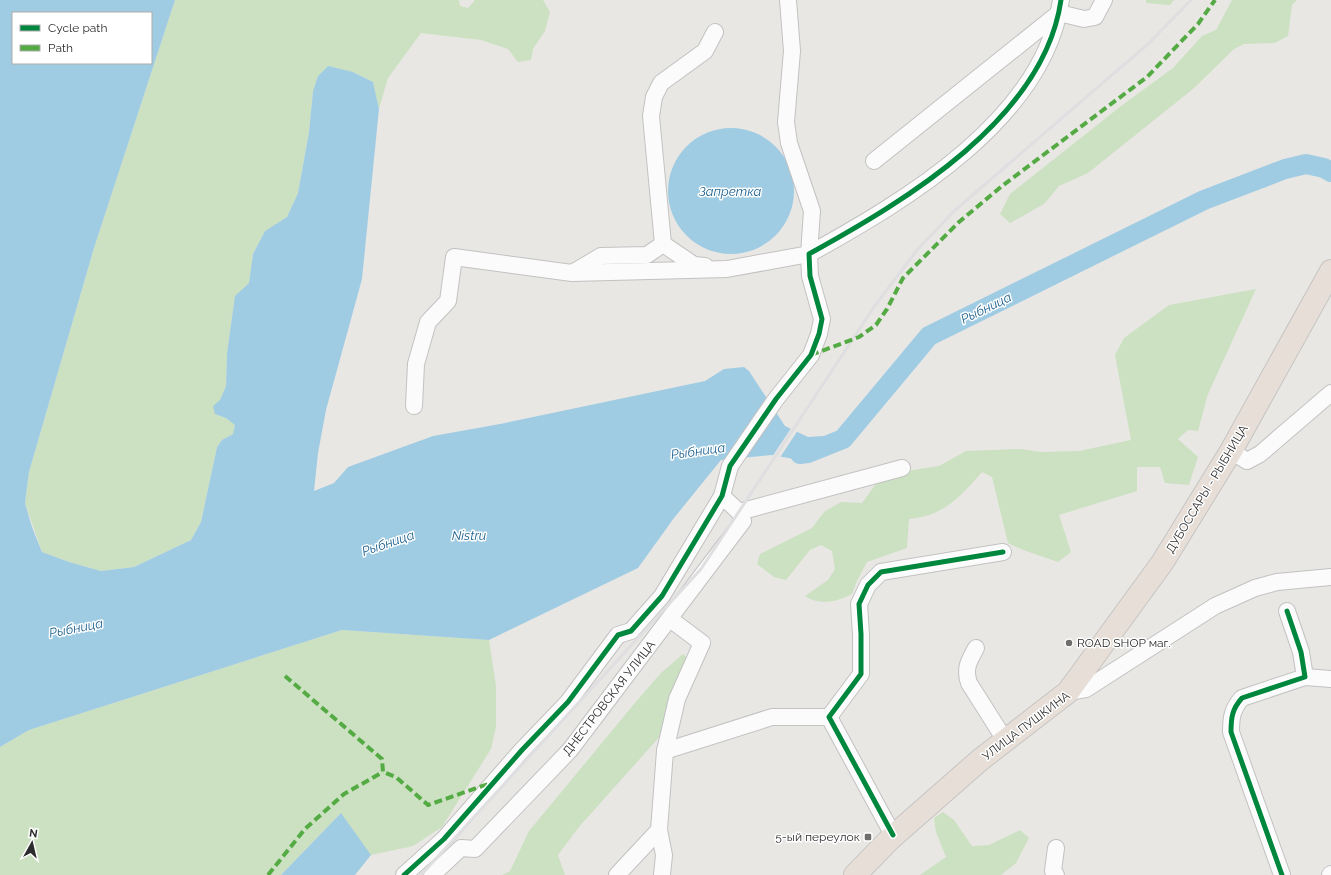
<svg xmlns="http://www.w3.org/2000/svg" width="1331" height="875" viewBox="0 0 1331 875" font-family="Raleway,sans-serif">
	<rect width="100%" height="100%" fill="#e9e7e4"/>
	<!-- green -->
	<g fill="#cbe1c1">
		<polygon points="175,0 459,0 460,6 468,8 475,0 543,0 550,12 545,31 533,49 531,60 518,62 508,49 481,40 421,33 388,78 379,109 373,82 353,72 313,91 309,132 298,193 287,217 265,231 253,254 249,283 235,297 227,353 226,386 215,414 226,418 236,425 233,434 222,440 217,447 201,522 191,540 134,567 101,571 69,562 42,552 25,503 29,472 94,248"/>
		<polygon points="1146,0 1174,0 1170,5 1146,3"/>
		<polygon points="1232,0 1297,0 1292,5 1288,36 1275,43 1244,44 1234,49 1193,89 1088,173 1059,186 1044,204 1010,223 1000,214 1010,194 1121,106 1173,68 1202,36 1216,30"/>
		<path d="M1256,289L1208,394L1198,431L1188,430L1178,439L1198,457L1189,485L1165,483L1160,467H1137V491L1059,515L1071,552L1058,562L1023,550L1008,543L992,477L982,472C960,497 944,516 909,519L907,548L867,562L857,581L852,594C836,602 820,606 805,596L828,580L835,569L832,551L821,545L810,550L786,580L774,577L757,564L760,554L812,528L824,512L841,502L862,503L878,481L913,470L939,466L966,451L1020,449L1041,452L1079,451L1131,440L1115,355L1124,338L1169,305Z"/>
		<polygon points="342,630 489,640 496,686 496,727 491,749 442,827 413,846 371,855 340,814 281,875 0,875 0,747 29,730"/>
		<polygon points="683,654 688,659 662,734 579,827 558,855 565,875 502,875 510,871 529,831 634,704 661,673"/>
		<polygon points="943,812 954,820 972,846 989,845 1020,830 1029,838 1016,863 1001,875 920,875 946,857 936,832 934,818"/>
	</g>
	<!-- water -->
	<g fill="#a0cce3" fill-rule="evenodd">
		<path d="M0,0H175L94,248L29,472L25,503L32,527L42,552L69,562L101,571L134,567L191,540L201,522L217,447L222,440L233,434L235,425L226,418L215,414L213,406L220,400L226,386L227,353L235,296L249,283L253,254L265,231L287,217L298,193L309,132L313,91L318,76L328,66L353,72L373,82L379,109L362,279L326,410L318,453L314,491L334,483L348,467L433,436L500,424L705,381L724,369L744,367L749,371L785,426L808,437L823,436L827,455L800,460L771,455L721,460L674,518L638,568L489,640L342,630L29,730L0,747ZM13,13H151V63H13Z"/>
		<circle cx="731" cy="191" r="63"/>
		<polygon points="341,813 371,855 355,875 281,875"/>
	</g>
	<!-- pier -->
	<polygon fill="#e9e7e4" points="792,427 798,430 779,459 772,457"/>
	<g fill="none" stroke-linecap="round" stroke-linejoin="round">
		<!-- river -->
		<polyline stroke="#a0cce3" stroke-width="20" points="800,454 808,453 843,439 929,336 1204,200 1285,169 1306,164 1324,168 1331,172"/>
		<defs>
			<g id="minor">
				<polyline points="874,161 1059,13 1084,19 1095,17 1104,0"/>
				<polyline points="705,266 694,265 663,244 651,116 654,97 661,83 705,51 715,32"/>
				<polyline points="574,272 601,256 647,255 663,244"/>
				<polyline points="414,406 416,364 428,322 448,301 454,257 572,273 727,269 809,254 812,211 789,143 786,122 792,51 788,0"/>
				<polyline points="1231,451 1247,461 1260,454 1331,393"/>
				<polyline points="739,512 902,468"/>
				<polyline points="1287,611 1301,652 1305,677"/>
				<path d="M976,648C969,661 964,668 969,683L1005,740"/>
				<polyline points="1068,692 1086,689 1215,606 1255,588 1277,582 1331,577"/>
				<polyline points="665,751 772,717 829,717"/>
				<polyline points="659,830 664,855 662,875"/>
				<polyline points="893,835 829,717 861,674 861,634 859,604 868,585 881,572 1003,552"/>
				<path d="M404,875L444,839L522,750L568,702L618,635L631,631L662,596L722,496L730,466L776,399L811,355L819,334L822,319L810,276L809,254C905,201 1044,119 1061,0"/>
				<polyline points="432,875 461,848 475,849 570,750 743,521 739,512 722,496"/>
				<polyline points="617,875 659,830 665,751 677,699 702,643 670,619"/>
				<polyline points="1056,875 1053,871 1056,848"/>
				<path d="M1282,875L1231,732C1231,718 1232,709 1242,698L1305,677L1331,679"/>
				<polyline points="1330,875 1331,874"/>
			</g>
			<polyline id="highway" points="855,875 890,839 980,760 1068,692 1162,563 1231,451 1331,271"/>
		</defs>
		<!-- minor casing -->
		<use href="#minor" stroke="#c2c2c2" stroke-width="18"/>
		<!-- highway casing -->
		<use href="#highway" stroke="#c5c4c3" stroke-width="24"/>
		<!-- minor -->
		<use href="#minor" stroke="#fcfbfb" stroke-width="16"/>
		<!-- highway -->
		<use href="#highway" stroke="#e7dfd7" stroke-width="22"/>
		<!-- rail -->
		<polyline stroke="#dfdee0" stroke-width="3" points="421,875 701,569 874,307 917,250 954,211 1148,44 1191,0"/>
		<!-- quiet -->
		<g stroke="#54ab44" stroke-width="4" stroke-dasharray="8 4" stroke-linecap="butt">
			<polyline points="811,355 859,337 876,325 887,309 903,278 959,222 1002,186 1147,77 1198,24 1215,0"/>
			<polyline points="285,676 382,759 383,772 396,777 428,805 491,783"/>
			<polyline points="268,875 305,829 344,794 383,772"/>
		</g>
		<defs>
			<g id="cycleway">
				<polyline points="893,835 829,717 861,674 861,634 859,604 868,585 881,572 1003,552"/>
				<path d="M404,875L444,839L522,750L568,702L618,635L631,631L662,596L722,496L730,466L776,399L811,355L819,334L822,319L810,276L809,254C905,201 1044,119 1061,0"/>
				<path d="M1282,875L1231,732C1231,718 1232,709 1242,698L1305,677L1301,652L1287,611"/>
			</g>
		</defs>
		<!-- cycleway casing -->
		<use href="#cycleway" stroke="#fff" stroke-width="8"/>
		<!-- cycleway -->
		<use href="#cycleway" stroke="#00873e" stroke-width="5"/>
	</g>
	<!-- markers -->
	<g fill="#6f6e6d" stroke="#fff" stroke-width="1.5">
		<circle cx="1069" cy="643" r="4"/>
		<rect x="864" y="833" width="8" height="8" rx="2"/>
	</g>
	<g text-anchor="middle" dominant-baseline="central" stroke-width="3" stroke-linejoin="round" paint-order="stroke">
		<!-- street labels -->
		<g font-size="12" fill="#2d2d2d" stroke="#fff">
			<text transform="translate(1207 489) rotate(-59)">ДУБОССАРЫ - РЫБНИЦА</text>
			<text transform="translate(609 698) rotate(-52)">ДНЕСТРОВСКАЯ УЛИЦА</text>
			<text transform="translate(1026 726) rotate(-37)">УЛИЦА ПУШКИНА</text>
		</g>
		<!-- poi labels -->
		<g font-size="12" fill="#2d2d2d" stroke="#fff" text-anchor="start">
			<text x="1077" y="643">ROAD SHOP маг.</text>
			<text x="860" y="837" text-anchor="end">5-ый переулок</text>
		</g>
		<!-- water labels -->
		<g font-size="13" font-style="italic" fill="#1d6190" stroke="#fff">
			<text x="730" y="191">Запретка</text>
			<text transform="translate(986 308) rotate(-26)">Рыбница</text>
			<text transform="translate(698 451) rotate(-8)">Рыбница</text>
			<text x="469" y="535">Nistru</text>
			<text transform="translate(388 543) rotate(-19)">Рыбница</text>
			<text transform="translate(76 628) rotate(-11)">Рыбница</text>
		</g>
	</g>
	<!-- legend -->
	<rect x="12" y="12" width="140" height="52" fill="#ffffff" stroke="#ababab"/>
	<rect x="20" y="25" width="20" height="6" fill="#00873e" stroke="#ababab"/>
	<text x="48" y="32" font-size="12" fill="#2d2d2d">Cycle path</text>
	<rect x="20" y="45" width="20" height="6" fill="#54ab44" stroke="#ababab"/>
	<text x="48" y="52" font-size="12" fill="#2d2d2d">Path</text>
	<!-- north arrow -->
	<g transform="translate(32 843) rotate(8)" stroke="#ffffff" stroke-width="3" paint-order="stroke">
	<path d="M0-3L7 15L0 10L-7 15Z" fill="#2d2d2d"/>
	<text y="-6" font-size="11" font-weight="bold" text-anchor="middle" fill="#2d2d2d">N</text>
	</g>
</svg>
